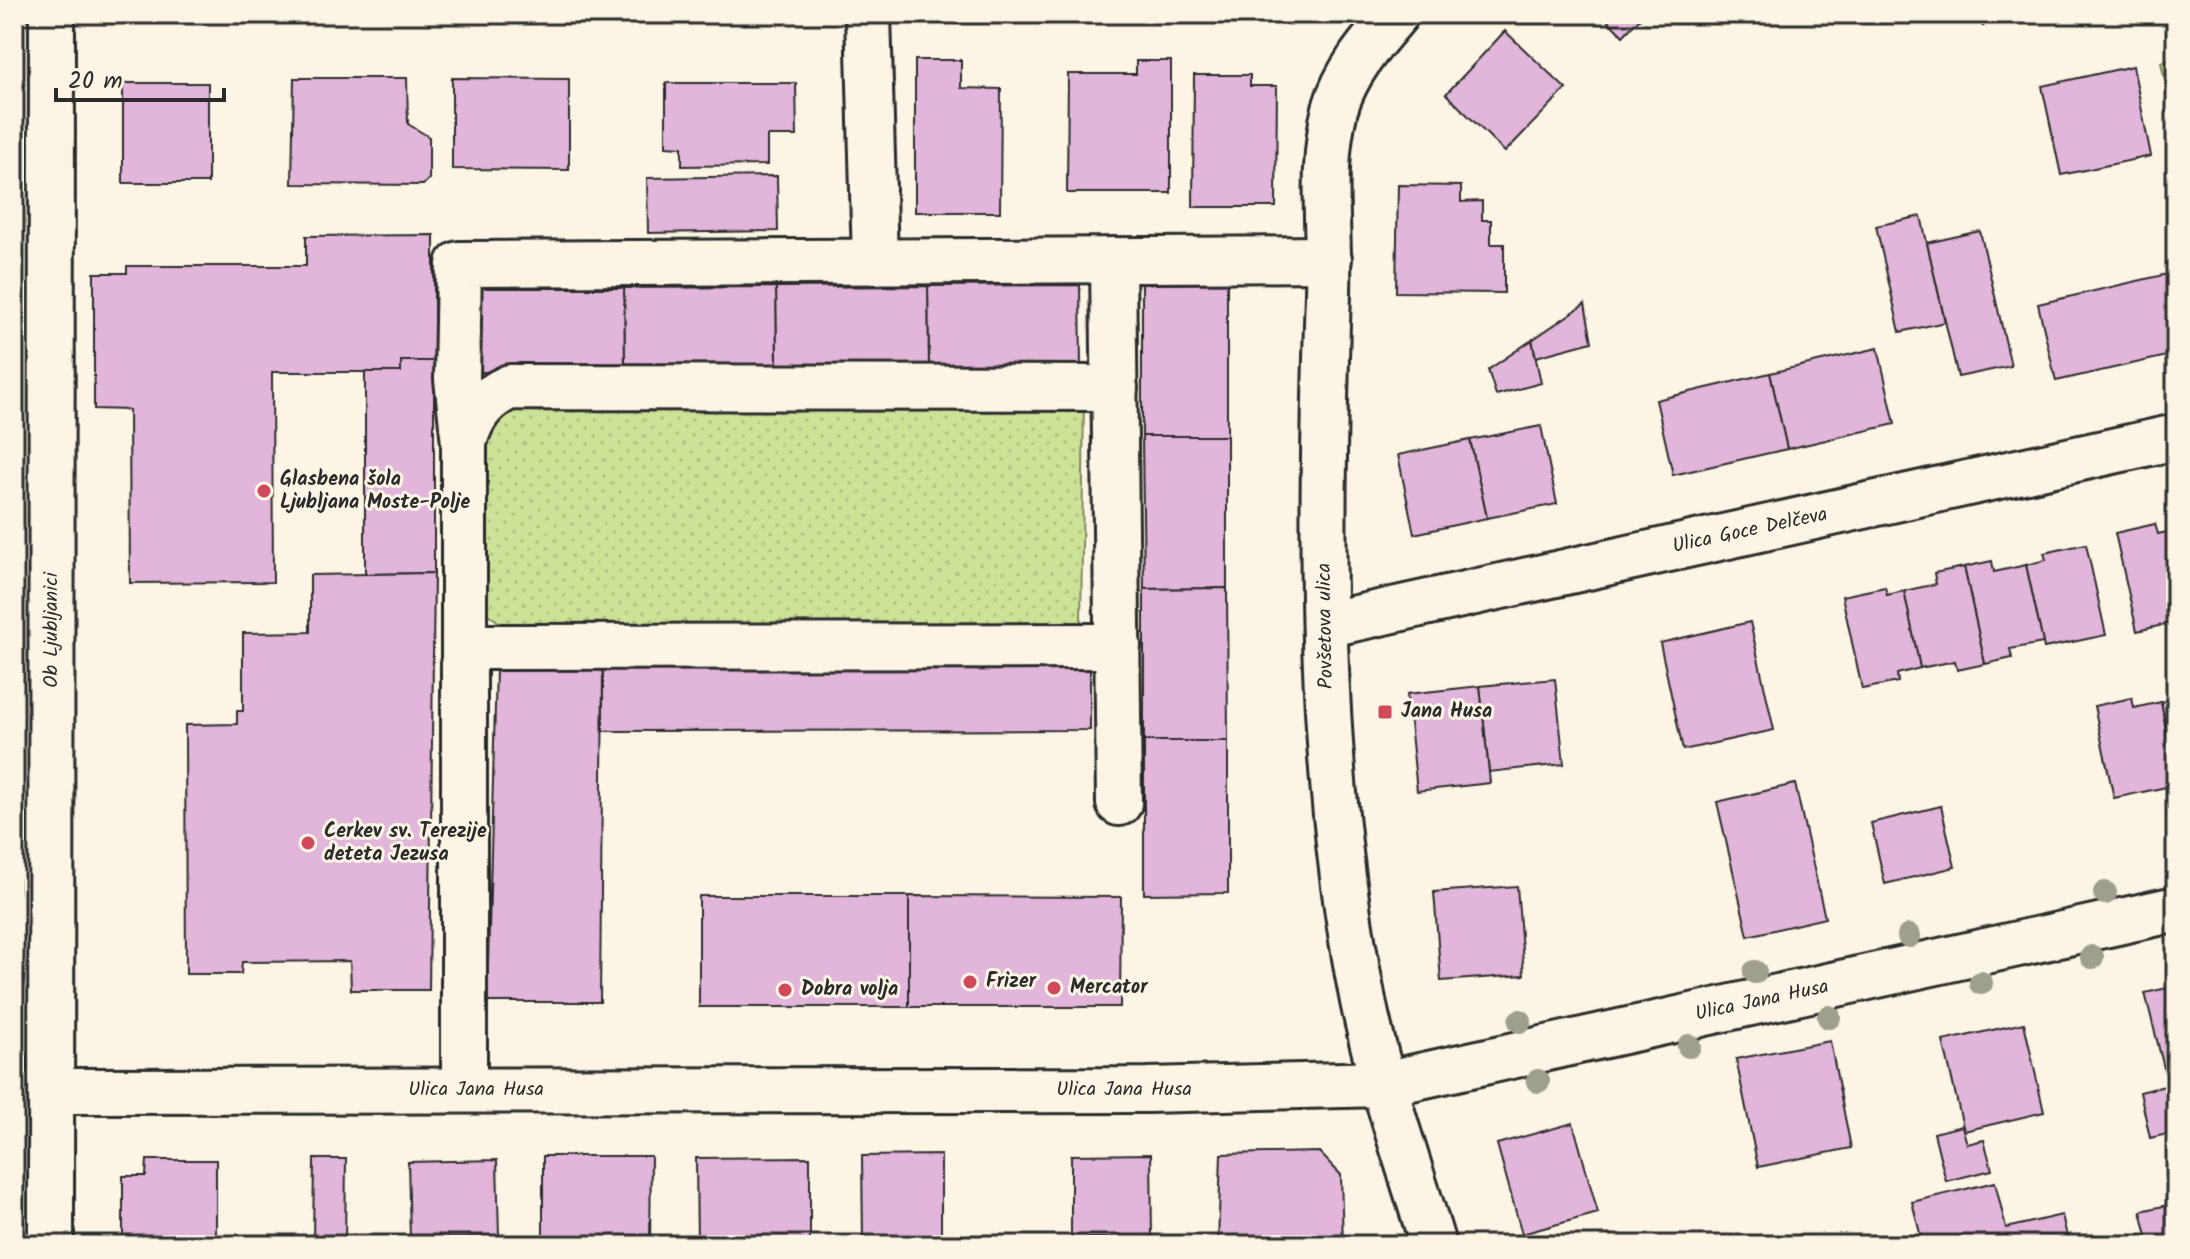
<svg xmlns="http://www.w3.org/2000/svg" width="2190" height="1259" viewBox="0 0 2190 1259" font-family="Kalam,sans-serif">
	<defs>
		<pattern id="grass-dots" width="8" height="8" patternUnits="userSpaceOnUse" patternTransform="scale(2)"><rect width="8" height="8" fill="#cce297"/><path d="M2 2h.1M6 6h.1" fill="none" stroke="#afc282" stroke-width="1.8" stroke-linecap="round"/></pattern>
	</defs>
	<rect width="100%" height="100%" fill="#fcf5e5"/>
	<filter id="ink" filterUnits="userSpaceOnUse"><feTurbulence type="fractalNoise" baseFrequency=".0125" numOctaves="2"/><feDisplacementMap in="SourceGraphic" scale="16" xChannelSelector="R" yChannelSelector="G"/><feConvolveMatrix kernelMatrix="1 2 1 2 8 2 1 2 1" color-interpolation-filters="sRGB"/></filter>
	<g filter="url(#ink)">
		<!-- grass -->
		<g fill="url(#grass-dots)" stroke="#7c8661" stroke-width="2">
			<polygon points="14,14 19,14 18,1072 14,1072"/>
			<polygon points="2176,58 2176,135 2161,62"/>
			<polygon points="1084,401 1081,623 507,628 485,612 485,435 508,406"/>
			<rect x="14" y="1108" width="4" height="137"/>
		</g>
		<!-- building -->
		<g fill="#e2b6da" stroke="#2b2b2b" stroke-width="2">
			<polygon points="1601,14 1644,14 1623,36"/>
			<polygon points="1971,14 1995,14 1983,26"/>
			<polygon points="1505,31 1566,89 1505,152 1446,94"/>
			<polygon points="915,60 961,60 961,88 1001,89 1000,212 915,212"/>
			<polygon points="1136,61 1171,61 1171,193 1067,193 1068,74 1136,74"/>
			<polygon points="2133,66 2151,156 2061,175 2042,86"/>
			<polygon points="1194,75 1250,75 1250,86 1277,86 1276,207 1193,207"/>
			<polygon points="294,78 407,78 408,124 429,137 429,179 423,185 292,184"/>
			<polygon points="452,78 569,79 569,170 452,169"/>
			<rect x="123" y="83" width="85" height="100"/>
			<polygon points="666,83 796,83 797,136 767,136 767,165 682,166 682,147 666,146"/>
			<polygon points="777,176 778,231 648,233 647,178"/>
			<polygon points="1398,185 1461,186 1461,202 1482,201 1482,220 1491,220 1491,244 1504,244 1504,293 1396,292"/>
			<polygon points="1921,216 1945,322 1900,332 1876,226"/>
			<polygon points="1980,231 2011,366 1958,377 1927,243"/>
			<polygon points="434,235 434,361 401,361 401,372 272,372 273,582 130,583 129,410 94,409 94,273 127,273 127,266 306,266 306,236"/>
			<polygon points="2176,272 2176,354 2056,381 2038,304"/>
			<polygon points="1227,283 1227,436 1142,436 1142,284"/>
			<polygon points="1080,285 1081,368 929,370 928,286"/>
			<polygon points="928,286 929,370 777,370 776,287"/>
			<polygon points="776,287 777,370 625,371 624,288"/>
			<polygon points="472,288 624,288 625,371 473,372"/>
			<polygon points="1585,304 1592,342 1536,357 1532,340"/>
			<polygon points="1532,340 1541,383 1496,395 1488,370"/>
			<polygon points="1878,348 1895,424 1787,449 1770,373"/>
			<polygon points="401,361 434,361 434,573 365,574 365,372 401,372"/>
			<polygon points="1770,373 1787,449 1673,475 1656,400"/>
			<polygon points="1541,426 1557,504 1487,518 1470,440"/>
			<polygon points="1142,436 1227,436 1227,588 1144,589"/>
			<polygon points="1470,440 1487,518 1414,534 1398,455"/>
			<polygon points="2155,524 2158,534 2176,530 2176,622 2137,631 2115,533"/>
			<polygon points="2086,544 2106,635 2044,648 2026,565 2046,560 2044,553"/>
			<polygon points="1992,561 1994,572 2026,565 2043,643 2010,649 2012,658 1985,664 1964,567"/>
			<polygon points="1964,567 1985,664 1957,670 1955,661 1920,668 1904,591 1936,584 1934,573"/>
			<polygon points="434,573 429,990 351,990 350,961 242,962 241,974 186,974 185,725 237,724 237,711 243,711 243,633 310,632 310,575"/>
			<polygon points="1885,587 1887,595 1904,591 1920,668 1897,674 1898,682 1862,689 1842,596"/>
			<polygon points="1227,588 1228,741 1144,741 1144,589"/>
			<polygon points="1750,622 1774,730 1683,750 1660,643"/>
			<polygon points="1090,667 1090,730 603,731 603,669"/>
			<polygon points="496,669 603,669 600,1002 487,1002"/>
			<polygon points="1555,679 1564,764 1489,772 1480,686"/>
			<polygon points="1480,686 1490,783 1417,791 1407,694"/>
			<polygon points="2132,698 2134,708 2161,702 2176,785 2114,798 2094,706"/>
			<polygon points="2176,699 2176,771 2161,702"/>
			<polygon points="1144,741 1228,741 1228,893 1144,894"/>
			<polygon points="1795,784 1825,918 1748,936 1717,802"/>
			<polygon points="1941,806 1955,867 1885,884 1871,823"/>
			<polygon points="1517,886 1524,975 1441,981 1434,892"/>
			<rect x="699" y="896" width="210" height="111"/>
			<polygon points="909,896 1121,897 1120,1007 909,1007"/>
			<polygon points="2176,986 2176,1066 2164,1068 2145,993"/>
			<polygon points="2024,1023 2044,1112 1964,1131 1943,1041"/>
			<polygon points="1830,1041 1851,1148 1758,1167 1736,1059"/>
			<polygon points="2173,1084 2176,1132 2150,1138 2140,1092"/>
			<polygon points="1573,1123 1598,1213 1522,1234 1497,1144"/>
			<polygon points="1962,1126 1967,1144 1984,1140 1992,1170 1946,1181 1934,1133"/>
			<polygon points="1319,1152 1341,1175 1343,1245 1218,1245 1221,1154"/>
			<polygon points="1151,1154 1152,1238 1071,1238 1071,1155"/>
			<polygon points="941,1155 941,1240 863,1240 862,1156"/>
			<polygon points="543,1156 651,1156 650,1245 543,1245"/>
			<polygon points="810,1157 810,1245 697,1245 696,1158"/>
			<polygon points="314,1159 346,1159 345,1245 313,1245"/>
			<polygon points="147,1160 216,1160 216,1245 123,1245 123,1176 146,1176"/>
			<polygon points="497,1160 499,1237 410,1238 408,1162"/>
			<polygon points="1995,1182 2006,1228 2062,1215 2069,1245 1923,1245 1912,1202"/>
			<polygon points="2176,1203 2176,1240 2168,1205"/>
			<polygon points="2168,1205 2176,1245 2149,1245 2141,1211"/>
		</g>
		<g fill="none" stroke-linecap="round" stroke-linejoin="round">
			<defs>
				<g id="minor">
					<polyline points="868,14 875,262"/>
					<path d="M1396,14C1371,43 1346,71 1335,109C1320,168 1330,233 1328,293C1320,529 1317,769 1363,1001C1380,1084 1409,1164 1433,1245"/>
					<polyline points="1113,260 1119,803"/>
					<polyline points="464,443 457,379 459,264 1329,259"/>
					<polyline points="1325,625 2176,437"/>
					<polyline points="464,647 1118,646"/>
					<path d="M464,1090V443C471,416 484,398 510,387L1115,388"/>
					<polyline points="52,1091 1147,1090 1384,1084 2176,909"/>
					<polyline points="51,1245 52,14"/>
				</g>
			</defs>
			<!-- minor casing -->
			<use href="#minor" stroke="#2b2b2b" stroke-width="50"/>
			<!-- minor -->
			<use href="#minor" stroke="#fcf5e5" stroke-width="44"/>
		</g>
		<!-- trees -->
		<g fill="#9f9f8e">
			<circle cx="2105" cy="893" r="12"/>
			<circle cx="1909" cy="936" r="12"/>
			<circle cx="2092" cy="957" r="12"/>
			<circle cx="1755" cy="972" r="12"/>
			<circle cx="1981" cy="983" r="12"/>
			<circle cx="1829" cy="1017" r="12"/>
			<circle cx="1520" cy="1021" r="12"/>
			<circle cx="1689" cy="1046" r="12"/>
			<circle cx="1538" cy="1081" r="12"/>
		</g>
	</g>
	<!-- markers -->
	<g fill="#d1495b" stroke="#fcf5e5" stroke-width="3">
		<circle cx="264" cy="491" r="8"/>
		<rect x="1377" y="704" width="16" height="16" rx="4"/>
		<circle cx="308" cy="843" r="8"/>
		<circle cx="970" cy="982" r="8"/>
		<circle cx="1054" cy="988" r="8"/>
		<circle cx="785" cy="990" r="8"/>
	</g>
	<g text-anchor="middle" dominant-baseline="central" stroke-width="6" stroke-linejoin="round" paint-order="stroke">
		<!-- poi labels -->
		<g font-size="20" font-weight="bold" fill="#2b2b2b" stroke="#fcf5e5" text-anchor="start">
			<text x="280" y="480">Glasbena šola<tspan x="280" dy="23">Ljubljana Moste-Polje</tspan></text>
			<text x="1401" y="712">Jana Husa</text>
			<text x="324" y="832">Cerkev sv. Terezije<tspan x="324" dy="23">deteta Jezusa</tspan></text>
			<text x="986" y="982">Frizer</text>
			<text x="1070" y="988">Mercator</text>
			<text x="801" y="990">Dobra volja</text>
		</g>
		<!-- street labels -->
		<g font-size="20" fill="#2b2b2b" stroke="#fcf5e5">
			<text transform="translate(1750 531) rotate(-12)">Ulica Goce Delčeva</text>
			<text transform="translate(1326 626) rotate(-91)">Povšetova ulica</text>
			<text transform="translate(52 630) rotate(-90)">Ob Ljubljanici</text>
			<text transform="translate(1762 1001) rotate(-12)">Ulica Jana Husa</text>
			<text x="476" y="1090">Ulica Jana Husa</text>
			<text x="1124" y="1090">Ulica Jana Husa</text>
		</g>
	</g>
	<!-- margin -->
	<rect width="2190" height="1259" fill="none" stroke="#fcf5e5" stroke-width="48"/>
	<rect x="24" y="24" width="2142" height="1211" fill="none" stroke="#2b2b2b" stroke-width="3" filter="url(#ink)"/>
	<!-- scale -->
	<path d="M56 88v12h168v-12" fill="none" stroke="#2b2b2b" stroke-width="4"/>
	<text x="68" y="88" font-size="24" fill="#2b2b2b" stroke="#fcf5e5" stroke-width="6" paint-order="stroke">20 m</text>
</svg>
